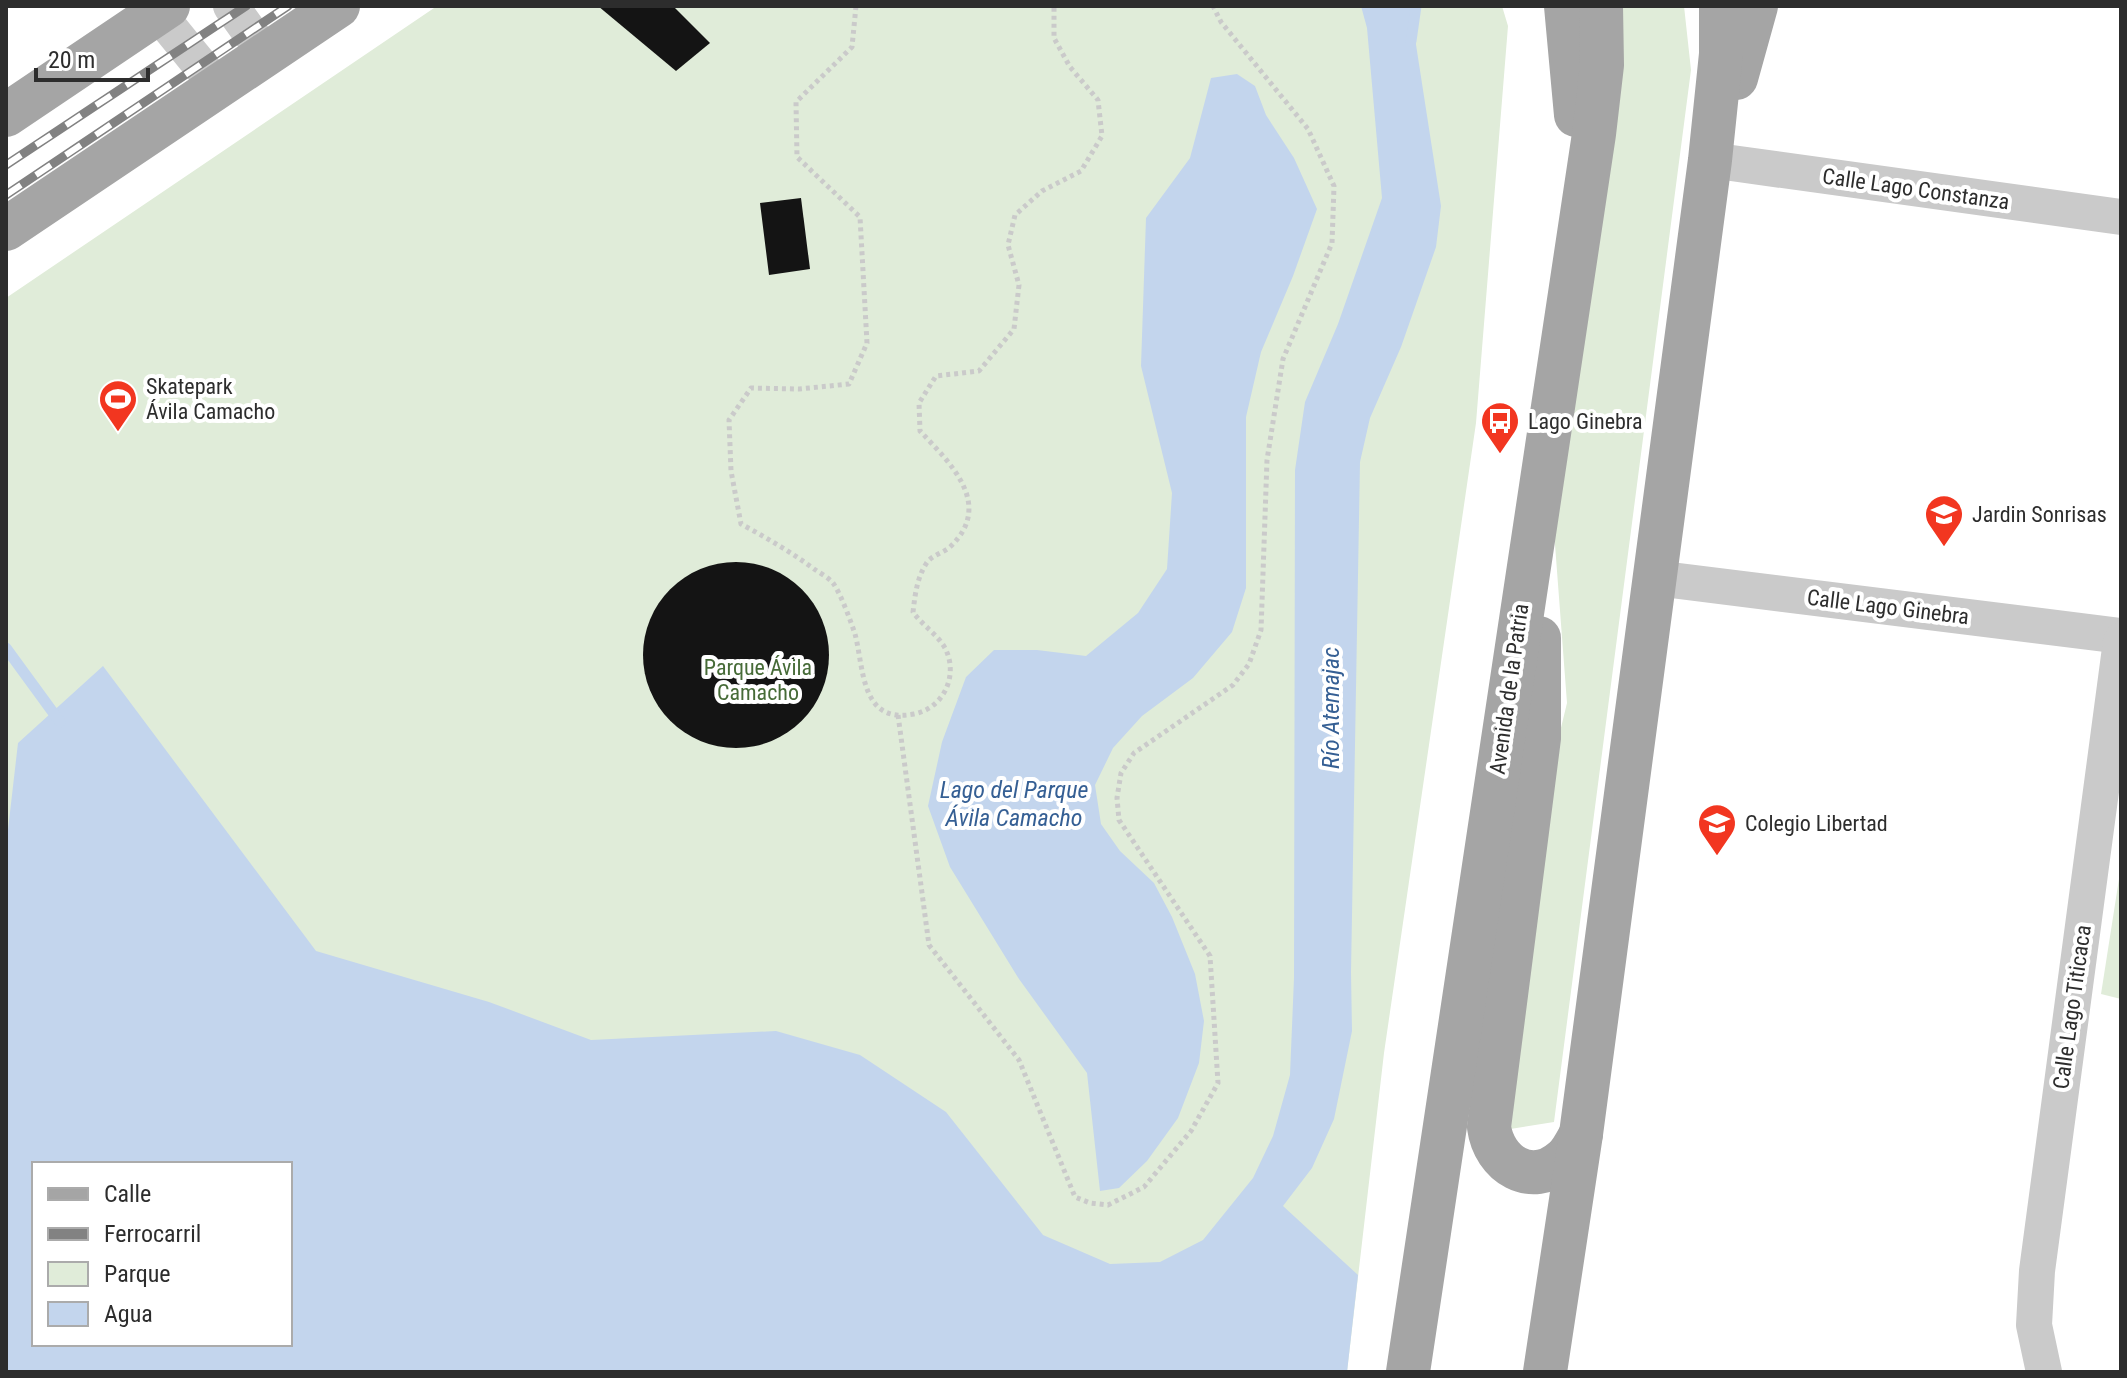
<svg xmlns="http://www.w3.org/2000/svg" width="2127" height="1378" viewBox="0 0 2127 1378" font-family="'Roboto Condensed',sans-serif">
	<rect width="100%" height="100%" fill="#fff"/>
	<!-- green -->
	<g fill="#e0ecd9" fill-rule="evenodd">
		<path d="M437,6H1502L1508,26L1476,423L1384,1053L1347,1372H6V298ZM34,1164H290V1344H34Z"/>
		<polygon points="1613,6 1684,6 1691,70 1554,1122 1504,1130 1503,967 1567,703 1552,505"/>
		<polygon points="2121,866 2121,999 2101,994"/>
	</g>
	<!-- water -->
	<g fill="#c3d5ed" fill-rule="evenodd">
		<path d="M1361,6H1410L1441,206L1436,247L1401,347L1370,418L1360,462L1351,972L1352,1031L1334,1119L1312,1168L1283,1206L1358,1275L1347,1372H6V847L18,743L103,666L316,951L489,1002L591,1040L776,1031L860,1055L946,1112L1043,1235L1110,1264L1160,1262L1203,1240L1253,1178L1273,1136L1290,1075L1294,978L1295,470L1305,402L1338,324L1382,198L1367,28ZM34,1164H290V1344H34Z"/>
		<polygon points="1237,74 1255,86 1266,115 1294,158 1317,209 1293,276 1261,352 1246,417 1246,588 1232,632 1193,678 1142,716 1113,748 1095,785 1101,824 1120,851 1154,883 1172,917 1195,974 1204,1021 1199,1063 1178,1118 1147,1161 1119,1188 1100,1191 1087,1073 1019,979 950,867 928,806 942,742 966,677 994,650 1037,650 1086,656 1138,613 1167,569 1172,493 1141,366 1146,218 1190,158 1211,78"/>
	</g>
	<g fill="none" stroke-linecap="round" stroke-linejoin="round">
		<!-- stream -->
		<g stroke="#c3d5ed" stroke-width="11">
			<polyline points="1411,41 1416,6"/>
			<polyline points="6,648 60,722"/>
		</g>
	</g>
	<!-- building -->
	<g fill="#141414">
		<polygon points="598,6 673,6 710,43 676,71"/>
		<polygon points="801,198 810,269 769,275 760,203"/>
		<circle cx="736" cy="655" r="93"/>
	</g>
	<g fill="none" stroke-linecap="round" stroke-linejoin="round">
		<!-- path -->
		<g stroke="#cacaca" stroke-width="5" stroke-dasharray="4 4" stroke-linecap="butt">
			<path d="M856,6L852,47L796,102L797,157L860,217L867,343L849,384L799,389L751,388L729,420L731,471L741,524C767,538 791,552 814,569C820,573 829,578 833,583C841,594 851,622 855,634C864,667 860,725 914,714C944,708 959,675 945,648C937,634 922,625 913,612C915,595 917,578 926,564C931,555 944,553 951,546C994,504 950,463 920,431L919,403L936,376L979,371L1014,329L1019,285L1008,245L1015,215L1042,191L1081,171L1102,136L1098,100L1070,67L1054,38V6"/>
			<polyline points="898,715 929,945 1019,1060 1075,1197 1090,1203 1108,1205 1144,1187 1191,1131 1218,1083 1210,956 1119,820 1117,798 1121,773 1134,753 1233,685 1249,664 1261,630 1267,460 1283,359 1332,243 1334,186 1308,129 1221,22 1213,6"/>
		</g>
		<!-- minor -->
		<g stroke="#cacaca" stroke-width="36">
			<polyline points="152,6 218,87"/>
			<polyline points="231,6 266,55"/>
			<polyline points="1710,160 2121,217"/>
			<polyline points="1655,578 2121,636"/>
			<polyline points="2044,1372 2034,1325 2037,1271 2121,641"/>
		</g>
		<!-- primary -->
		<g stroke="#a5a5a5" stroke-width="44">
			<polyline points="1566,6 1576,115"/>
			<polyline points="1736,78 1756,6"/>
			<polyline points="6,115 168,6"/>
			<polyline points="6,229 338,6"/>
			<path d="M1539,638V738L1489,1127C1494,1164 1531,1188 1563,1160C1571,1154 1576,1143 1581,1134"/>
			<polyline points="1408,1372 1594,134 1602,65 1601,6"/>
			<polyline points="1545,1372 1581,1134 1710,160 1721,54 1721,6"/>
		</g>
		<defs>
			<g id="rail">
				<polyline points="6,165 246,6"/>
				<polyline points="6,195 288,6"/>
			</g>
		</defs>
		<!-- rail casing -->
		<use href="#rail" stroke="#828282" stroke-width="9"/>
		<!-- rail -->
		<use href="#rail" stroke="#fff" stroke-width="6" stroke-dasharray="18" stroke-linecap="butt"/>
	</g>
	<!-- icons -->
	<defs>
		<symbol id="stadium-pin" viewBox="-11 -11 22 30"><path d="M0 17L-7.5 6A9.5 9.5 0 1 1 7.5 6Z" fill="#f23620" stroke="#fff"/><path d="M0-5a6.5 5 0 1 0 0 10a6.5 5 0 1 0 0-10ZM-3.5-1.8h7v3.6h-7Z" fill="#fff"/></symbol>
		<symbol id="bus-pin" viewBox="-11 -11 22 30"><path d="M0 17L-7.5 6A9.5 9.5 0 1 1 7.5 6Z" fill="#f23620" stroke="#fff"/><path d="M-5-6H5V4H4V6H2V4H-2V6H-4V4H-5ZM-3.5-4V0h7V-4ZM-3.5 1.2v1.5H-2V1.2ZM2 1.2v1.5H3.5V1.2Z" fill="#fff"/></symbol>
		<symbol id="school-pin" viewBox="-11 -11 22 30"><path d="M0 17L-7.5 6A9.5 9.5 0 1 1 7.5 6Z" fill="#f23620" stroke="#fff"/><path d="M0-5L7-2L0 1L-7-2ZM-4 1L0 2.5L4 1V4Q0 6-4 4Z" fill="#fff"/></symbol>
	</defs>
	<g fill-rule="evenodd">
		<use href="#stadium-pin" x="96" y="377" width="44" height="60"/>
		<use href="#bus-pin" x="1478" y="399" width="44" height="60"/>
		<use href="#school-pin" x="1922" y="492" width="44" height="60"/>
		<use href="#school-pin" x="1695" y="801" width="44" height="60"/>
	</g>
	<g text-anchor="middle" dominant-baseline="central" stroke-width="8" stroke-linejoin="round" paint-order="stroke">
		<!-- street labels -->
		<g font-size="22" fill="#2d2d2d" stroke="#fff">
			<text transform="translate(1916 189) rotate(8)">Calle Lago Constanza</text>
			<text transform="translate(1888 607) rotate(7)">Calle Lago Ginebra</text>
			<text transform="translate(1509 689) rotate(-82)">Avenida de la Patria</text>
			<text transform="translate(2072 1007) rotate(-82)">Calle Lago Titicaca</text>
		</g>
		<!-- poi labels -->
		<g font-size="22" fill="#2d2d2d" stroke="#fff" text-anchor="start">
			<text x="146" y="386">Skatepark<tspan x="146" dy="25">Ávila Camacho</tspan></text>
			<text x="1528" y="421">Lago Ginebra</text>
			<text x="1972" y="514">Jardin Sonrisas</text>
			<text x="1745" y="823">Colegio Libertad</text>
		</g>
		<!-- park labels -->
		<g font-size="22" fill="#466b37" stroke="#fff">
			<text x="758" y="667">Parque Ávila<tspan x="758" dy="25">Camacho</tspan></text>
		</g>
		<!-- water labels -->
		<g font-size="24" font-style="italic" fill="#355f94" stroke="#fff">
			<text transform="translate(1331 708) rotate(-90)">Río Atemajac</text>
			<text x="1014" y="790">Lago del Parque<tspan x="1014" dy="28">Ávila Camacho</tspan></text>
		</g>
	</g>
	<!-- border -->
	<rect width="2127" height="1378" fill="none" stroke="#2d2d2d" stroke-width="16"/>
	<!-- legend -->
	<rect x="32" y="1162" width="260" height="184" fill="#ffffff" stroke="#ababab" stroke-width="2"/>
	<rect x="48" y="1188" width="40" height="12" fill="#a5a5a5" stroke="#ababab" stroke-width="2"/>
	<text x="104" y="1202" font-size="24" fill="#2d2d2d">Calle</text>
	<rect x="48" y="1228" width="40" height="12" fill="#828282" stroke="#ababab" stroke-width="2"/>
	<text x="104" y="1242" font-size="24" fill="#2d2d2d">Ferrocarril</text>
	<rect x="48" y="1262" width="40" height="24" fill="#e0ecd9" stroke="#ababab" stroke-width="2"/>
	<text x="104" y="1282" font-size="24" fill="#2d2d2d">Parque</text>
	<rect x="48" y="1302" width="40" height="24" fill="#c3d5ed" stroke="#ababab" stroke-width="2"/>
	<text x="104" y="1322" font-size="24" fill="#2d2d2d">Agua</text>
	<!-- scale -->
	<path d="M36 68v12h112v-12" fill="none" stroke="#2d2d2d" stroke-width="4"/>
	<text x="48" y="68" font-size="24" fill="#2d2d2d" stroke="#ffffff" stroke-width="6" paint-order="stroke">20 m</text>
</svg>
